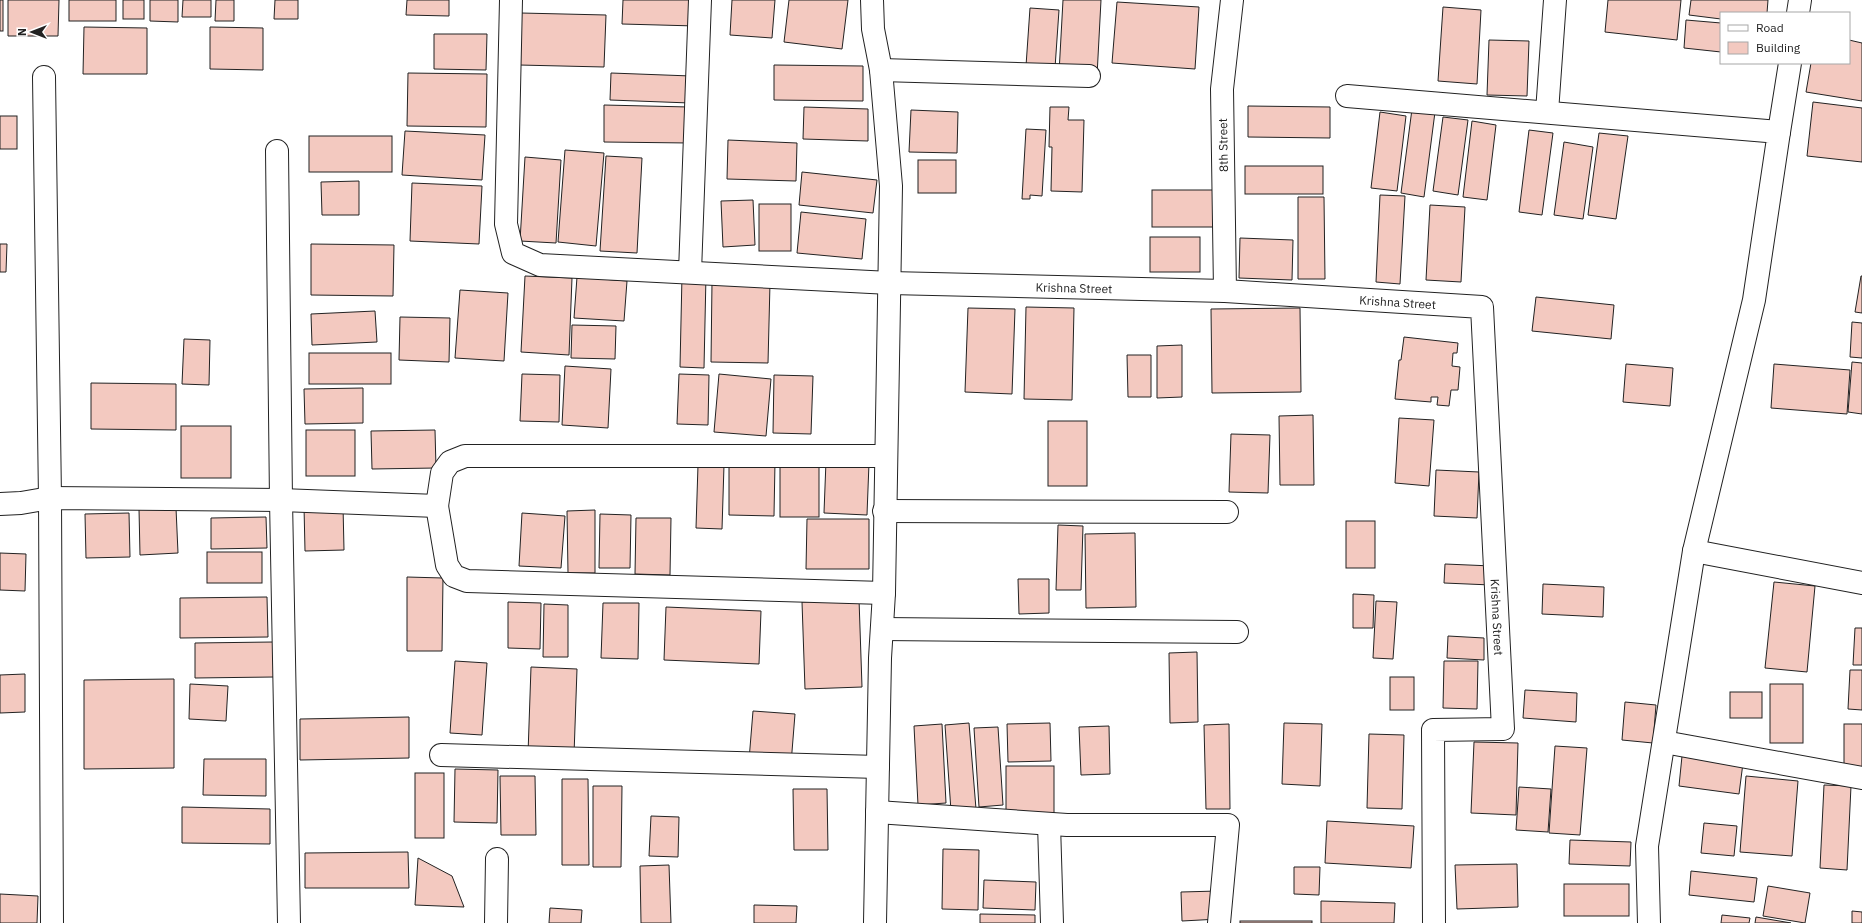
<svg xmlns="http://www.w3.org/2000/svg" width="1862" height="923" viewBox="0 0 1862 923" font-family="'IBM Plex Sans',sans-serif">
	<rect width="100%" height="100%" fill="#fff"/>
	<!-- building -->
	<g fill="#f3c9c0" stroke="#222">
		<rect x="0" y="0" width="3" height="31"/>
		<polygon points="8,0 59,0 58,36 8,36"/>
		<rect x="69" y="0" width="47" height="21"/>
		<rect x="123" y="0" width="21" height="19"/>
		<polygon points="150,0 178,0 178,22 150,21"/>
		<polygon points="183,0 211,0 211,17 182,17"/>
		<polygon points="216,0 234,0 234,21 215,21"/>
		<polygon points="275,0 298,0 298,19 274,19"/>
		<polygon points="407,0 449,0 449,16 406,15"/>
		<polygon points="623,0 696,0 696,26 622,24"/>
		<polygon points="732,0 775,0 772,38 730,35"/>
		<polygon points="789,0 848,0 842,49 784,42"/>
		<polygon points="1063,0 1101,0 1097,76 1059,73"/>
		<polygon points="1608,0 1681,0 1677,40 1605,32"/>
		<polygon points="1691,0 1768,0 1767,13 1721,13 1721,19 1689,15"/>
		<polygon points="1117,2 1199,7 1195,69 1112,63"/>
		<polygon points="1443,7 1481,10 1477,84 1438,81"/>
		<polygon points="1030,8 1059,10 1055,68 1026,66"/>
		<polygon points="521,13 606,15 604,67 519,65"/>
		<polygon points="1686,20 1721,23 1721,52 1684,48"/>
		<polygon points="84,27 147,28 147,74 83,74"/>
		<polygon points="210,27 263,28 263,70 210,69"/>
		<polygon points="434,34 487,34 486,70 434,69"/>
		<polygon points="1489,40 1529,41 1527,96 1487,95"/>
		<polygon points="1849,40 1862,43 1862,101 1806,92 1811,63 1849,63"/>
		<polygon points="774,65 863,66 863,101 774,100"/>
		<polygon points="408,73 487,74 486,127 407,126"/>
		<polygon points="611,73 691,76 690,103 610,100"/>
		<polygon points="1813,102 1862,108 1862,162 1807,156"/>
		<polygon points="604,105 689,107 689,143 604,142"/>
		<polygon points="1248,106 1330,107 1330,138 1248,137"/>
		<polygon points="804,107 868,109 868,141 803,139"/>
		<polygon points="1050,107 1069,107 1068,120 1084,120 1082,192 1051,191 1052,147 1049,147"/>
		<polygon points="1412,109 1435,112 1424,197 1401,193"/>
		<polygon points="911,110 958,112 957,153 909,152"/>
		<polygon points="1380,112 1406,116 1397,191 1371,188"/>
		<rect x="0" y="116" width="17" height="33"/>
		<polygon points="1443,117 1468,120 1458,195 1433,191"/>
		<polygon points="1472,121 1496,125 1487,200 1463,197"/>
		<polygon points="1026,129 1046,130 1042,196 1030,195 1030,199 1022,199"/>
		<polygon points="1529,130 1553,133 1542,215 1519,212"/>
		<polygon points="405,131 485,135 482,180 402,175"/>
		<polygon points="1599,133 1628,136 1616,219 1588,215"/>
		<rect x="309" y="136" width="83" height="36"/>
		<polygon points="728,140 797,143 796,181 727,179"/>
		<polygon points="1564,142 1593,147 1583,219 1554,215"/>
		<polygon points="565,150 604,153 596,246 558,242"/>
		<polygon points="606,156 642,158 637,253 600,251"/>
		<polygon points="525,157 561,160 556,243 520,241"/>
		<rect x="918" y="160" width="38" height="33"/>
		<rect x="1245" y="166" width="78" height="28"/>
		<polygon points="802,172 877,180 873,213 799,205"/>
		<polygon points="359,181 359,215 322,215 321,182"/>
		<polygon points="412,183 482,186 479,244 410,241"/>
		<rect x="1152" y="190" width="66" height="37"/>
		<polygon points="1380,195 1405,196 1400,284 1376,282"/>
		<polygon points="1298,197 1324,197 1325,279 1298,279"/>
		<polygon points="753,200 755,245 723,247 721,201"/>
		<rect x="759" y="204" width="32" height="47"/>
		<polygon points="1430,205 1465,207 1461,282 1426,280"/>
		<polygon points="801,212 866,219 862,259 797,253"/>
		<rect x="1150" y="237" width="50" height="35"/>
		<polygon points="1240,238 1293,240 1292,280 1239,278"/>
		<polygon points="0,244 7,244 6,272 0,272"/>
		<polygon points="311,244 394,245 393,296 311,295"/>
		<polygon points="682,275 706,275 704,368 680,367"/>
		<polygon points="525,276 572,278 569,355 521,352"/>
		<polygon points="1861,276 1862,276 1862,313 1855,312"/>
		<polygon points="577,277 627,281 624,321 574,318"/>
		<polygon points="712,282 770,283 768,363 711,362"/>
		<polygon points="460,290 508,293 504,361 455,358"/>
		<polygon points="1536,297 1614,305 1611,339 1532,331"/>
		<polygon points="1026,307 1074,308 1072,400 1024,399"/>
		<polygon points="968,308 1015,309 1012,394 965,392"/>
		<polygon points="1300,308 1301,392 1212,393 1211,309"/>
		<polygon points="375,311 377,342 312,345 311,314"/>
		<polygon points="400,317 450,318 449,362 399,360"/>
		<polygon points="1852,322 1862,323 1862,358 1850,357"/>
		<polygon points="572,325 616,326 615,359 571,358"/>
		<polygon points="1404,337 1458,343 1457,353 1453,353 1452,366 1460,367 1458,390 1451,390 1449,406 1437,405 1438,397 1431,397 1431,402 1395,399 1399,360 1401,360"/>
		<polygon points="184,339 210,340 209,385 182,384"/>
		<polygon points="1182,345 1182,397 1157,398 1157,346"/>
		<rect x="309" y="353" width="82" height="31"/>
		<polygon points="1127,355 1151,355 1151,397 1128,397"/>
		<polygon points="1852,362 1862,363 1862,414 1848,412"/>
		<polygon points="1626,364 1673,368 1670,406 1623,402"/>
		<polygon points="1774,364 1850,370 1847,414 1771,408"/>
		<polygon points="565,366 611,369 608,428 562,425"/>
		<polygon points="522,374 560,375 559,422 520,421"/>
		<polygon points="679,374 709,375 708,425 677,424"/>
		<polygon points="719,374 771,379 766,436 714,432"/>
		<polygon points="774,375 813,376 811,434 773,433"/>
		<polygon points="91,383 176,384 176,430 91,429"/>
		<polygon points="363,388 363,423 305,424 304,389"/>
		<polygon points="1313,415 1314,485 1280,485 1279,416"/>
		<polygon points="1399,418 1434,420 1429,486 1395,483"/>
		<rect x="1048" y="421" width="39" height="65"/>
		<rect x="181" y="426" width="50" height="52"/>
		<rect x="306" y="430" width="49" height="46"/>
		<polygon points="435,430 436,468 372,469 371,431"/>
		<polygon points="1231,434 1270,435 1268,493 1229,492"/>
		<polygon points="826,461 869,463 867,515 824,513"/>
		<polygon points="729,462 775,462 774,516 729,515"/>
		<rect x="780" y="463" width="39" height="54"/>
		<polygon points="698,465 724,465 722,529 696,528"/>
		<polygon points="1436,470 1479,472 1477,518 1434,516"/>
		<polygon points="343,505 344,550 305,551 304,506"/>
		<polygon points="176,508 178,553 140,555 139,509"/>
		<polygon points="595,510 595,573 568,573 567,511"/>
		<polygon points="129,513 130,557 86,558 85,514"/>
		<polygon points="522,513 565,516 561,568 519,566"/>
		<polygon points="600,514 631,515 630,568 599,568"/>
		<polygon points="266,517 267,548 211,549 211,518"/>
		<polygon points="636,518 671,518 670,575 635,574"/>
		<polygon points="807,519 869,519 869,569 806,569"/>
		<rect x="1346" y="521" width="29" height="47"/>
		<polygon points="1058,525 1083,526 1081,590 1056,590"/>
		<polygon points="1135,533 1136,607 1086,608 1085,534"/>
		<rect x="207" y="552" width="55" height="31"/>
		<polygon points="0,553 26,554 25,591 0,590"/>
		<polygon points="1445,564 1492,566 1491,585 1444,583"/>
		<polygon points="407,577 443,578 442,651 407,651"/>
		<polygon points="1018,579 1049,579 1049,613 1019,614"/>
		<polygon points="1774,582 1815,586 1807,672 1765,668"/>
		<polygon points="1543,584 1604,587 1603,617 1542,614"/>
		<polygon points="1353,594 1374,595 1373,628 1353,628"/>
		<polygon points="267,597 268,637 180,638 180,598"/>
		<polygon points="859,599 862,687 805,689 802,602"/>
		<polygon points="1376,601 1397,602 1393,659 1373,658"/>
		<polygon points="508,602 541,603 540,649 508,648"/>
		<polygon points="603,603 639,603 638,659 601,658"/>
		<polygon points="544,604 568,605 568,657 543,657"/>
		<polygon points="666,607 761,611 759,664 664,660"/>
		<polygon points="1855,628 1862,628 1862,665 1853,665"/>
		<polygon points="1448,636 1484,638 1484,660 1447,658"/>
		<polygon points="273,642 274,677 195,678 195,643"/>
		<polygon points="1197,652 1198,722 1170,723 1169,653"/>
		<polygon points="455,661 487,663 482,735 450,733"/>
		<polygon points="1444,661 1478,661 1477,709 1443,708"/>
		<polygon points="531,667 577,669 574,755 528,754"/>
		<polygon points="1850,670 1862,670 1862,710 1848,709"/>
		<polygon points="25,674 25,712 0,713 0,675"/>
		<rect x="1390" y="677" width="24" height="33"/>
		<polygon points="174,679 174,768 84,769 84,680"/>
		<polygon points="190,684 228,686 226,721 189,719"/>
		<rect x="1770" y="684" width="33" height="59"/>
		<polygon points="1525,690 1577,693 1576,722 1523,718"/>
		<rect x="1730" y="692" width="32" height="26"/>
		<polygon points="1625,702 1656,705 1653,743 1622,740"/>
		<polygon points="753,711 795,714 791,764 749,760"/>
		<polygon points="409,717 409,758 300,760 300,719"/>
		<polygon points="969,723 976,809 951,811 945,725"/>
		<polygon points="1050,723 1051,761 1008,762 1007,724"/>
		<polygon points="1284,723 1322,724 1320,786 1282,784"/>
		<polygon points="942,724 946,803 918,805 914,726"/>
		<polygon points="1229,724 1230,809 1206,809 1204,725"/>
		<rect x="1844" y="724" width="18" height="43"/>
		<polygon points="1109,726 1110,774 1081,775 1079,727"/>
		<polygon points="998,727 1003,805 979,807 974,728"/>
		<polygon points="1369,734 1404,735 1402,809 1367,808"/>
		<polygon points="1474,742 1518,743 1516,815 1471,813"/>
		<polygon points="1555,746 1587,748 1580,835 1549,833"/>
		<polygon points="1682,756 1743,763 1739,794 1679,786"/>
		<polygon points="204,759 266,759 266,796 203,795"/>
		<rect x="1006" y="766" width="48" height="47"/>
		<polygon points="455,769 498,770 497,823 454,822"/>
		<rect x="415" y="773" width="29" height="65"/>
		<polygon points="500,776 535,776 536,835 501,835"/>
		<polygon points="1746,776 1798,781 1792,856 1740,852"/>
		<polygon points="562,779 588,779 589,865 562,865"/>
		<polygon points="1824,785 1851,786 1847,870 1820,868"/>
		<polygon points="593,786 622,786 621,867 593,867"/>
		<polygon points="1519,787 1551,789 1548,832 1516,830"/>
		<polygon points="793,789 827,789 828,850 794,850"/>
		<polygon points="182,807 270,809 270,844 182,843"/>
		<polygon points="651,816 679,817 678,857 649,856"/>
		<polygon points="1327,821 1414,826 1411,868 1325,863"/>
		<polygon points="1704,823 1737,826 1734,856 1701,853"/>
		<polygon points="1570,840 1631,842 1630,866 1569,864"/>
		<polygon points="943,849 979,850 978,910 942,909"/>
		<polygon points="408,852 409,888 305,888 305,853"/>
		<polygon points="418,858 452,876 464,907 415,905"/>
		<polygon points="1517,864 1518,907 1457,909 1455,865"/>
		<polygon points="669,865 671,923 641,923 640,866"/>
		<polygon points="1294,867 1320,867 1319,895 1294,894"/>
		<polygon points="1691,871 1757,878 1754,902 1689,895"/>
		<polygon points="984,880 1036,882 1035,910 983,908"/>
		<rect x="1564" y="884" width="65" height="32"/>
		<polygon points="1768,886 1810,893 1805,923 1763,916"/>
		<polygon points="1218,891 1219,919 1182,921 1181,892"/>
		<polygon points="0,894 38,896 37,923 0,923"/>
		<polygon points="1321,901 1395,903 1394,923 1321,923"/>
		<polygon points="754,905 797,906 796,923 754,923"/>
		<polygon points="550,908 582,910 581,923 549,923"/>
		<polygon points="1852,911 1862,912 1862,923 1852,923"/>
		<polygon points="980,914 1035,915 1035,923 980,923"/>
		<polygon points="1722,915 1750,918 1749,923 1721,923"/>
		<polygon points="1756,917 1791,923 1755,923"/>
		<rect x="1240" y="921" width="72" height="2"/>
	</g>
	<g fill="none" stroke-linecap="round" stroke-linejoin="round">
		<defs>
			<g id="minor">
				<path id="s1" d="M511,0L506,224L513,253L540,265L890,283L1225,291L1482,307L1503,729L1433,730L1434,923"/>
				<polyline points="872,0 873,29 881,70 891,186 884,593 880,658 875,923"/>
				<polyline points="1798,13 1800,0"/>
				<polyline points="881,70 1089,76"/>
				<polyline points="44,77 50,498 52,923"/>
				<polyline points="1347,96 1779,132 1754,300 1694,551 1647,846 1649,923"/>
				<polyline points="1547,112 1555,0"/>
				<polyline points="1779,132 1790,63"/>
				<polyline points="277,151 281,500 289,923"/>
				<polyline points="690,272 700,0"/>
				<polyline points="1225,291 1222,89 1232,0"/>
				<polyline points="0,504 21,503 50,498 281,500 437,506 442,473 450,462 465,456 886,456"/>
				<polyline points="437,506 447,565 454,576 467,581 884,593"/>
				<polyline points="884,511 1227,512"/>
				<polyline points="1694,551 1862,583"/>
				<polyline points="882,629 1237,632"/>
				<polyline points="1664,742 1862,778"/>
				<polyline points="441,755 878,767"/>
				<polyline points="877,812 1067,825 1228,825 1219,923"/>
				<polyline points="1049,824 1052,923"/>
				<polyline points="496,923 497,859"/>
			</g>
		</defs>
		<!-- minor casing -->
		<use href="#minor" stroke="#222" stroke-width="24"/>
		<!-- minor -->
		<use href="#minor" stroke="#fff" stroke-width="22"/>
	</g>
	<g text-anchor="middle" dominant-baseline="central" stroke-width="3" stroke-linejoin="round" paint-order="stroke">
		<!-- street labels -->
		<g font-size="12" fill="#222" stroke="#fff">
			<text transform="translate(1223 145) rotate(-91)">8th Street</text>
			<text stroke="none"><textPath href="#s1" startOffset="818">Krishna Street</textPath></text>
			<text stroke="none"><textPath href="#s1" startOffset="1142">Krishna Street</textPath></text>
			<text stroke="none"><textPath href="#s1" startOffset="1537">Krishna Street</textPath></text>
		</g>
	</g>
	<!-- legend -->
	<rect x="1720" y="12" width="130" height="52" fill="#ffffff" stroke="#a7a7a7"/>
	<rect x="1728" y="25" width="20" height="6" fill="#ffffff" stroke="#a7a7a7"/>
	<text x="1756" y="32" font-size="12" fill="#222222">Road</text>
	<rect x="1728" y="42" width="20" height="12" fill="#f3c9c0" stroke="#a7a7a7"/>
	<text x="1756" y="52" font-size="12" fill="#222222">Building</text>
	<!-- north arrow -->
	<g transform="translate(32 32) rotate(270)" stroke="#ffffff" stroke-width="3" paint-order="stroke">
	<path d="M0-3L7 15L0 10L-7 15Z" fill="#222222"/>
	<text y="-6" font-size="11" font-weight="bold" text-anchor="middle" fill="#222222">N</text>
	</g>
</svg>
